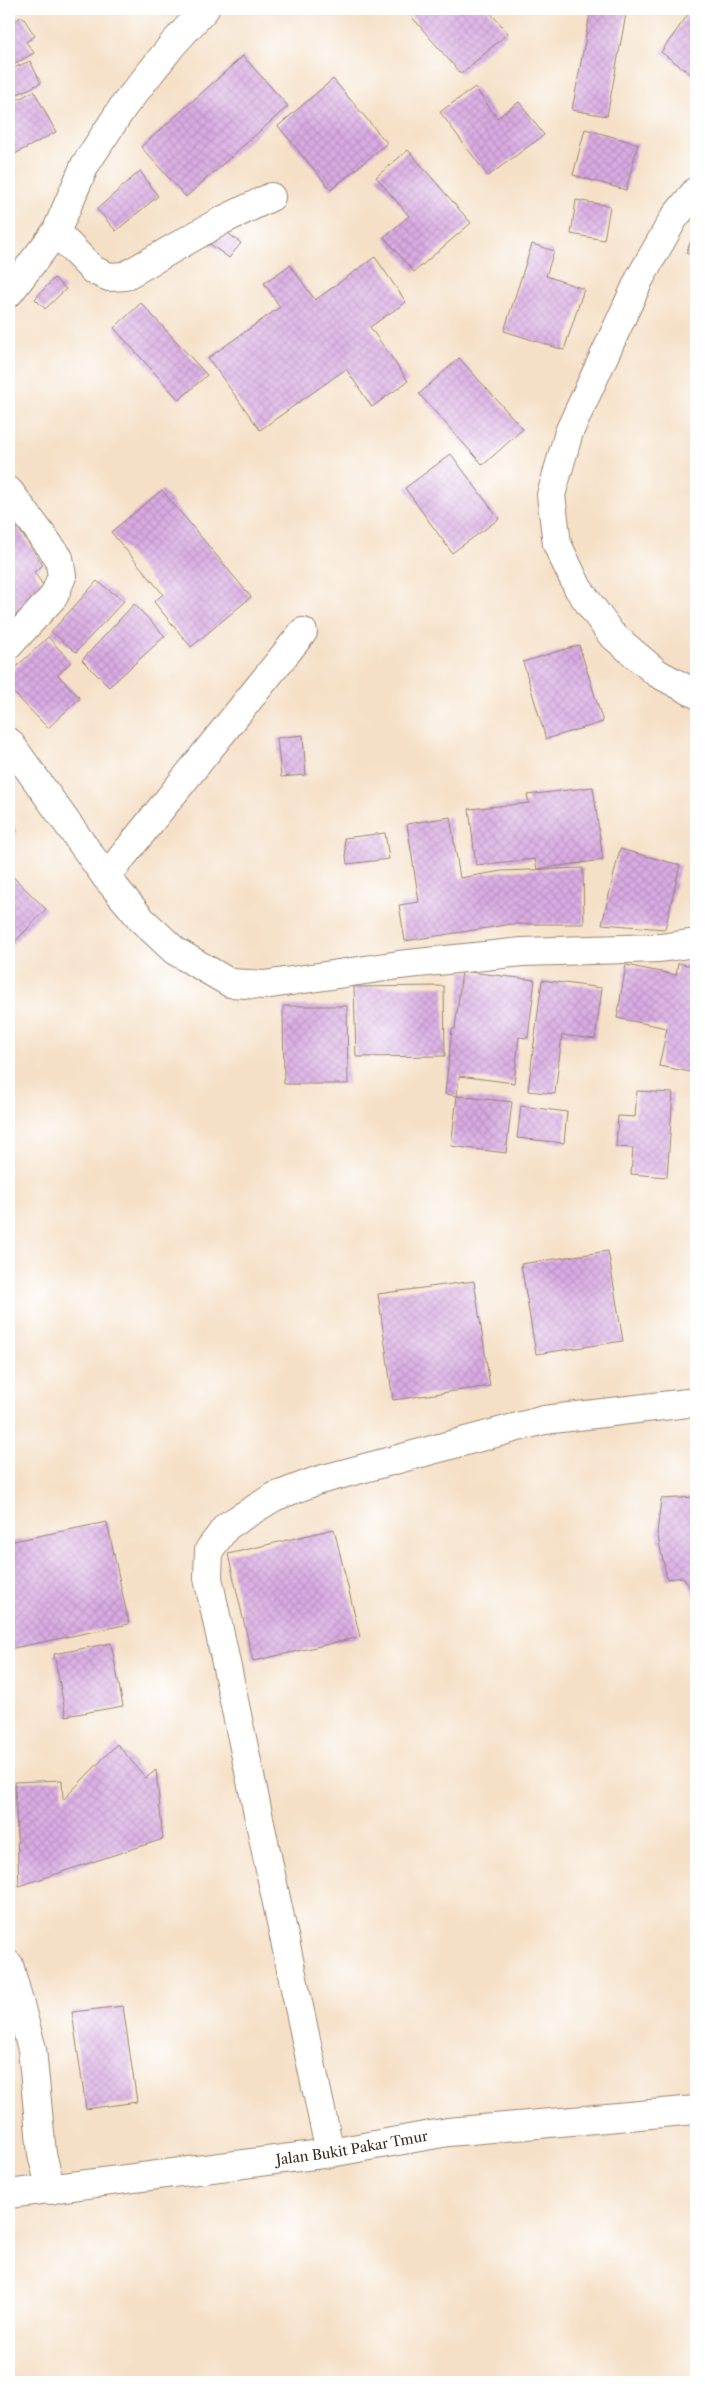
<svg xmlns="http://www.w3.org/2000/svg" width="705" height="2391" viewBox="0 0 705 2391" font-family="'Libre Caslon Text',serif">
	<defs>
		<pattern id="building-cross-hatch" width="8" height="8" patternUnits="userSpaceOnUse" patternTransform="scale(1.25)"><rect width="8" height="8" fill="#d8aae2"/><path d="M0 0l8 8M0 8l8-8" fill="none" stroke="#ba92c1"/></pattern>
	</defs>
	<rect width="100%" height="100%" fill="#fff"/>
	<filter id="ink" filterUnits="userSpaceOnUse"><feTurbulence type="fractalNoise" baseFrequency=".02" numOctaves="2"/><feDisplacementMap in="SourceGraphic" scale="10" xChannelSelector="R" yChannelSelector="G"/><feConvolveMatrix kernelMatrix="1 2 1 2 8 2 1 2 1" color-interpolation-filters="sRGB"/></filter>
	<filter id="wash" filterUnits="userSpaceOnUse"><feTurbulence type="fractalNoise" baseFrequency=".0096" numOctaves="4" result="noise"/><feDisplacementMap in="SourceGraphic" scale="20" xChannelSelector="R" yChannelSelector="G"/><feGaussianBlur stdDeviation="1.12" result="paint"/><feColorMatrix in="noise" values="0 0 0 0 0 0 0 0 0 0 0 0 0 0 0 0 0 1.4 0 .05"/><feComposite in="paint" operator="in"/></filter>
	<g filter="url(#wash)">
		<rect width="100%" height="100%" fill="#f5e0c7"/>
		<g id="blocks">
			<!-- building -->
			<g fill="url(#building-cross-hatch)">
				<polygon points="405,9 487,9 508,33 461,74"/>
				<polygon points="591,9 627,9 607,116 572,110"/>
				<polygon points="692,9 696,9 696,78 661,52"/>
				<polygon points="22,16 35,36 26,42 34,53 9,67 9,25"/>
				<polygon points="243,56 288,106 186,197 141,147"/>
				<polygon points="30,61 41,83 9,98 9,70"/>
				<polygon points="333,79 387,143 331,190 278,126"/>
				<polygon points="475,87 497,118 519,102 544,135 488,176 440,112"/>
				<polygon points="34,91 56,132 9,157 9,104"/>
				<polygon points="585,129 638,144 626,190 573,175"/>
				<polygon points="408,150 471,223 414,272 384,237 409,216 376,177"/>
				<polygon points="140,171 158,196 116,231 97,209"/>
				<polygon points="576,200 610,206 604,240 571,234"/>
				<polygon points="217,225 241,243 229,258 206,241"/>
				<polygon points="696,230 696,257 686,253"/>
				<polygon points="532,244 554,251 546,276 584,289 564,350 504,331"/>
				<polygon points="375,257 406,302 370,327 408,381 372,407 346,369 260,430 208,358 280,307 264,283 290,265 315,300"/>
				<polygon points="54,278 66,289 45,309 35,299"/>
				<polygon points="141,303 207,375 179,400 114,328"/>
				<polygon points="459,358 523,429 483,465 419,394"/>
				<polygon points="451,454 499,519 452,553 405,488"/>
				<polygon points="162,490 251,597 191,647 154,602 163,594 111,532"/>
				<polygon points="18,528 43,565 34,572 48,592 9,620 9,535"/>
				<polygon points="97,581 124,601 76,652 51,632"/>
				<polygon points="134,604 165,636 109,687 82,660"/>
				<polygon points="48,637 71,662 58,675 80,698 48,728 9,688 9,674"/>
				<polygon points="579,645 603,722 546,739 523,662"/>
				<polygon points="303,735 306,775 281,777 277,738"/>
				<polygon points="593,787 603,860 537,869 535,859 476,865 469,809 529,803 527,795"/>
				<polygon points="450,817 460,878 502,871 583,868 584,924 512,924 405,941 399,905 419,902 407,824"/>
				<polygon points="9,823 17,831 9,840"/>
				<polygon points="385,833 389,859 347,864 344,838"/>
				<polygon points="620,849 680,865 665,929 602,924"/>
				<polygon points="9,873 46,909 9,948"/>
				<polygon points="678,963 696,967 696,1073 659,1066 667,1028 617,1018 626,965 676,975"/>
				<polygon points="462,971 535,980 528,1038 519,1037 514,1083 459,1076 457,1096 445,1094 452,1029 455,1029"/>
				<polygon points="542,980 602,988 595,1039 562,1035 555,1094 528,1091"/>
				<polygon points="444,986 445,1056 356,1057 354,987"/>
				<polygon points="283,1006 347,1006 348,1084 284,1084"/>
				<polygon points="637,1091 673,1093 667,1177 631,1174 633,1148 616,1147 618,1116 635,1117"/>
				<polygon points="457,1096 512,1102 506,1153 451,1146"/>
				<polygon points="521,1106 567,1112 564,1143 517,1138"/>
				<polygon points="608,1251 623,1341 536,1354 521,1264"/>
				<polygon points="474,1281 490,1386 393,1400 378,1294"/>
				<polygon points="696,1497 696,1597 683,1577 667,1579 657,1533 661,1499"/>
				<polygon points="107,1522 129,1624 9,1649 9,1542"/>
				<polygon points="334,1529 360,1637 253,1661 228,1554"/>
				<polygon points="111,1643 123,1706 66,1716 54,1654"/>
				<polygon points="117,1744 146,1778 156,1770 163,1839 19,1886 15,1782 62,1780 63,1800"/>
				<polygon points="123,2006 137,2102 86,2109 72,2012"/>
			</g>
		</g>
	</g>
	<g filter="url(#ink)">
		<use href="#blocks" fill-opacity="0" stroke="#988572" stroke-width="1"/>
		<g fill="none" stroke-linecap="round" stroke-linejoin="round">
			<defs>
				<g id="minor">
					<polyline points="696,191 674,218 640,278 569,432 551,495 557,544 578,588 611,634 657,673 696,694"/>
					<polyline points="56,232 93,270 109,277 125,276 221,221 271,197"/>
					<polyline points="9,293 56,232 85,165 123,107 173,44 205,9"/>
					<polyline points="9,491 59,558 62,576 54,596 9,645"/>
					<polyline points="9,742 106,877 142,920 175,951 230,983 264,985 399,965 522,952 660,948 696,943"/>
					<polyline points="106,877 303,632"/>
					<polyline points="9,1965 32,2049 42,2154 51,2190"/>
					<polyline points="330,2153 208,1578 209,1550 227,1526 274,1497 316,1481 544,1420 696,1402"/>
					<path id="s1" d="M9,2194L330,2153L448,2132L696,2110"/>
				</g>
			</defs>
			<!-- minor casing -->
			<use href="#minor" stroke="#988572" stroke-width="30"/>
			<!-- minor -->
			<use href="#minor" stroke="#fff" stroke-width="28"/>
		</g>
	</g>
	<g text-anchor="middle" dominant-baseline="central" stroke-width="4" stroke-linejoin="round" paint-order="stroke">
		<!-- street labels -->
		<g font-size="14" fill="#3b2a1e" stroke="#fff">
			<text stroke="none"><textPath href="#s1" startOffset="346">Jalan Bukit Pakar Tmur</textPath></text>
		</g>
	</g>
	<!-- margin -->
	<rect width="705" height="2391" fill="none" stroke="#fff" stroke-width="30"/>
</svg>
